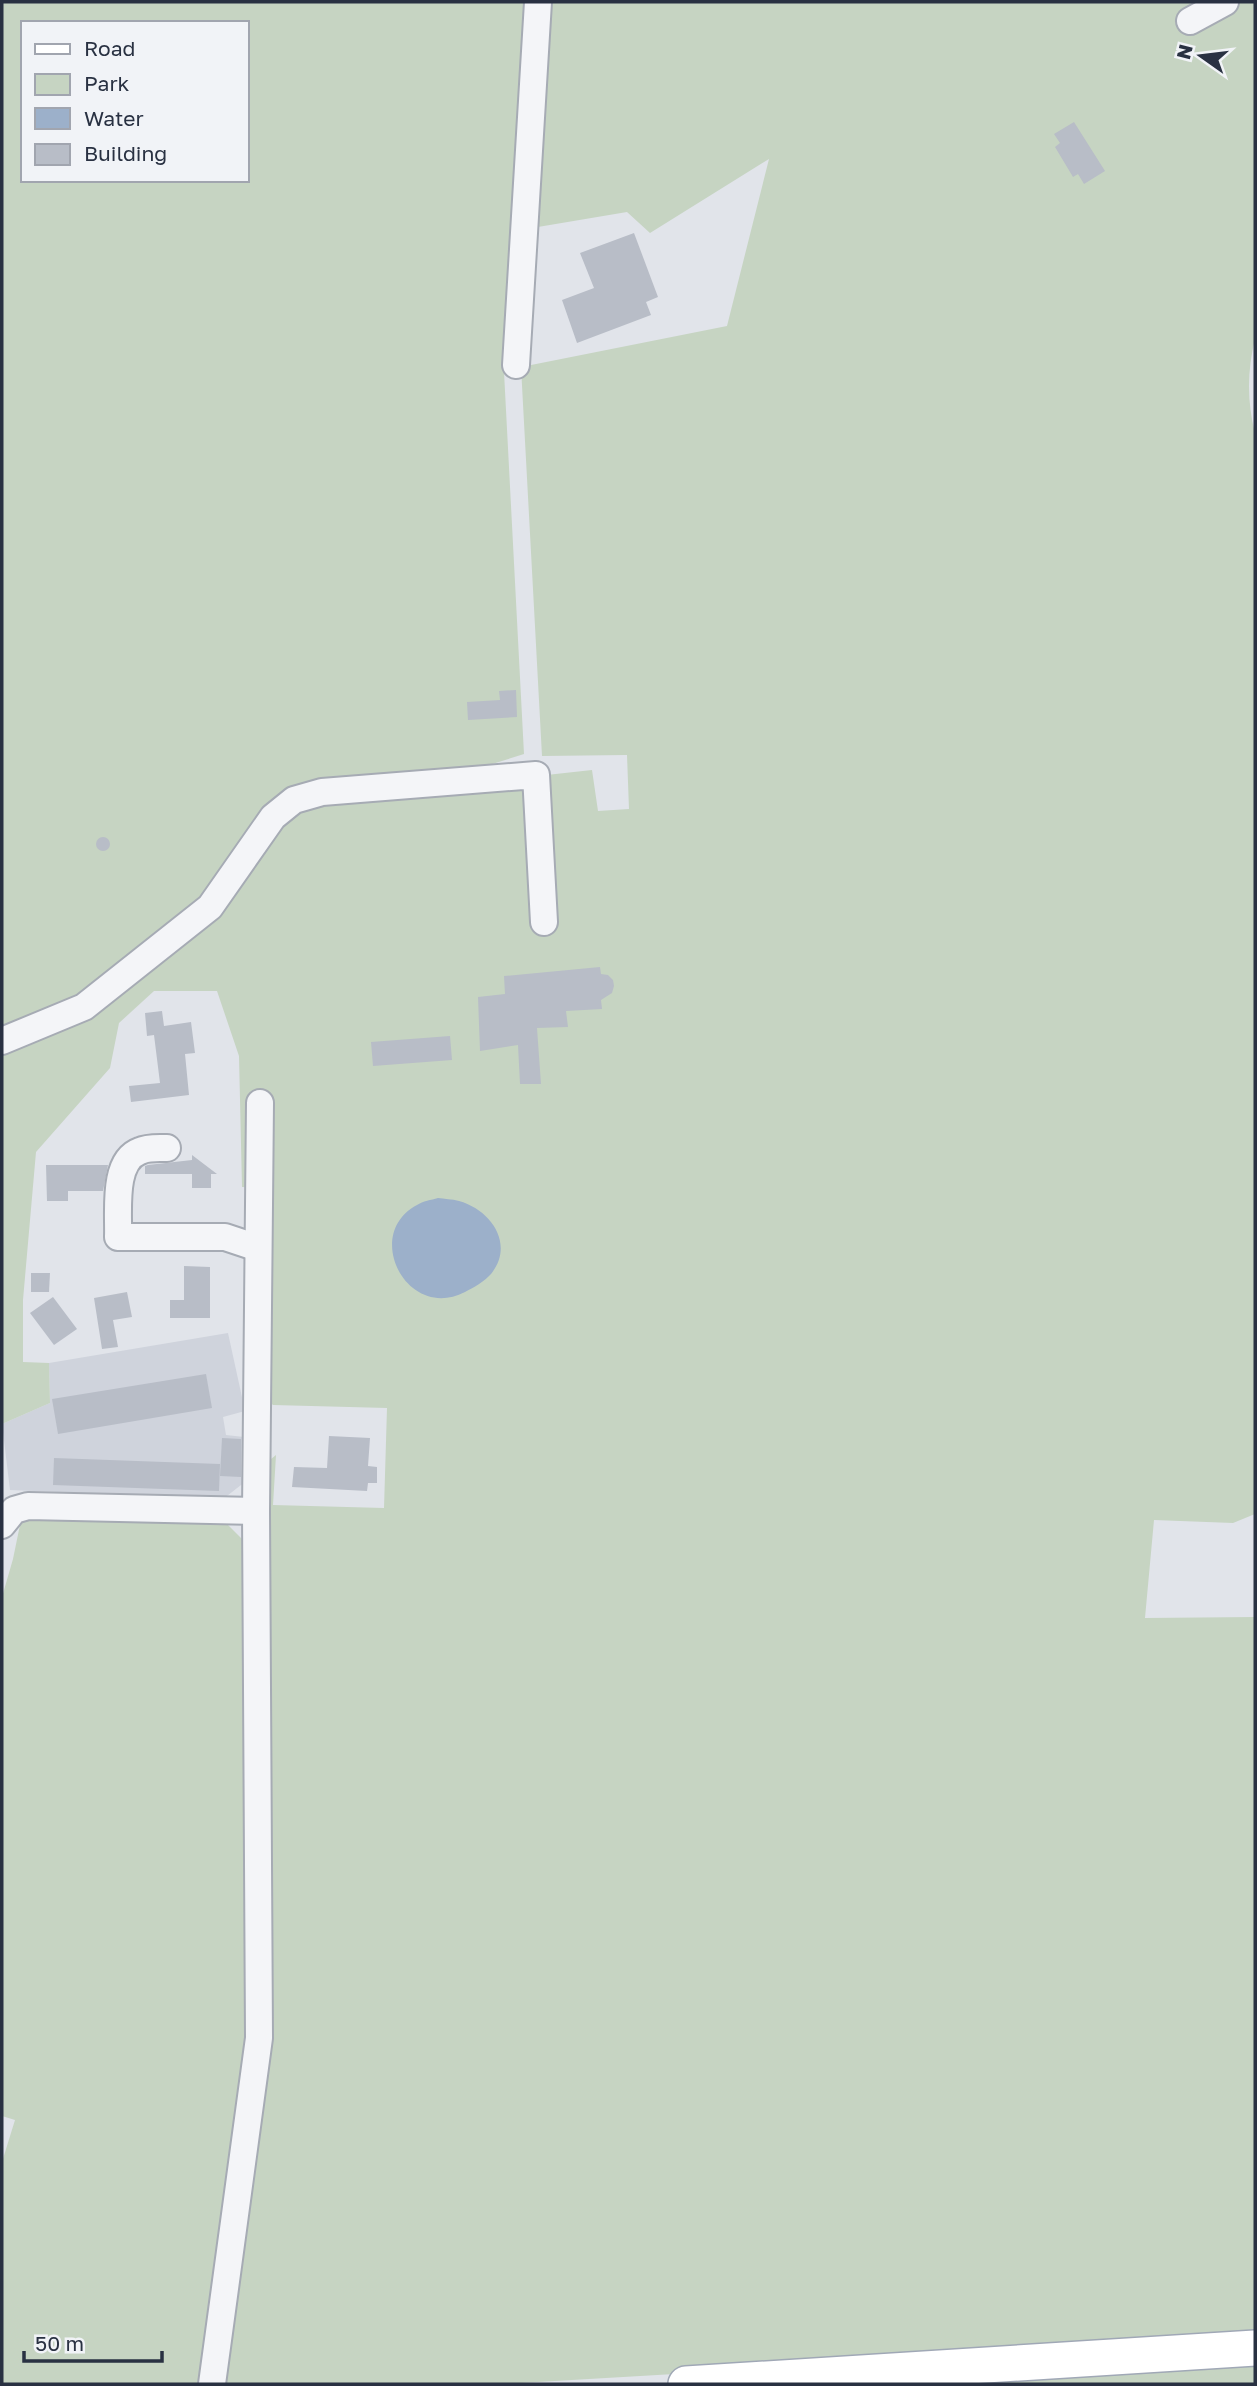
<svg xmlns="http://www.w3.org/2000/svg" width="1257" height="2386" viewBox="0 0 1257 2386" font-family="'Golos Text',sans-serif">
	<rect width="100%" height="100%" fill="#e1e4ea"/>
	<!-- built -->
	<polygon fill="#cfd3dc" points="228,1333 245,1411 223,1417 226,1435 244,1437 250,1478 223,1499 10,1490 2,1424 50,1403 49,1363"/>
	<!-- green -->
	<g fill="#c6d4c2" fill-rule="evenodd">
		<path d="M2,2H526L504,372L524,754L410,790L592,770L598,811L629,809L627,755L542,756L521,367L727,326L769,159L650,233L627,212L526,229L540,2H1255V339C1247,371 1247,402 1255,433V1514L1233,1523L1154,1520L1145,1618L1255,1617V2331L812,2366L503,2384H219L266,2037L265,1464L276,1455L273,1505L384,1508L387,1408L273,1405L263,1395L268,1188L242,1187L239,1056L217,991H154L119,1023L110,1068L36,1152L23,1300V1362L49,1363L50,1403L2,1424ZM23,23H247V180H23Z"/>
		<polygon points="21,1520 224,1521 246,1543 251,2040 203,2384 2,2384 2,2162 15,2120 2,2116 2,1597 13,1559"/>
		<polygon points="1255,2361 1255,2384 871,2384"/>
	</g>
	<!-- water -->
	<path fill="#9cb0ca" d="M438,1198C444,1199 452,1199 459,1201C491,1210 515,1244 491,1274C485,1281 473,1288 465,1292C407,1322 362,1234 417,1205C423,1201 431,1200 438,1198Z"/>
	<!-- building -->
	<g fill="#b8bdc7">
		<polygon points="1074,122 1105,171 1084,184 1078,174 1073,177 1055,147 1060,143 1054,134"/>
		<polygon points="634,233 658,297 646,302 651,315 577,343 562,300 594,288 580,253"/>
		<polygon points="516,690 517,717 468,720 467,702 500,700 499,691"/>
		<circle cx="103" cy="844" r="7"/>
		<polygon points="600,967 601,974 608,975 613,980 614,986 612,993 601,1000 602,1009 566,1011 568,1027 537,1028 541,1084 520,1084 518,1045 480,1051 478,997 505,994 504,976"/>
		<polygon points="162,1011 164,1026 191,1022 195,1053 185,1054 189,1095 131,1102 129,1086 160,1083 154,1035 147,1036 145,1013"/>
		<polygon points="450,1036 452,1060 373,1066 371,1042"/>
		<polygon points="192,1155 217,1174 211,1174 211,1188 192,1188 192,1174 145,1174 145,1166 148,1165 192,1160"/>
		<polygon points="46,1165 108,1165 103,1191 68,1191 68,1201 47,1201"/>
		<polygon points="184,1266 210,1267 210,1318 170,1318 170,1300 184,1300"/>
		<polygon points="31,1273 50,1273 49,1292 31,1292"/>
		<polygon points="127,1292 132,1317 113,1320 118,1347 102,1349 94,1298"/>
		<polygon points="53,1297 77,1329 54,1345 30,1313"/>
		<polygon points="206,1374 212,1408 58,1434 52,1399"/>
		<polygon points="329,1436 370,1438 368,1466 377,1467 377,1483 368,1483 367,1491 292,1487 294,1467 327,1468"/>
		<polygon points="222,1438 241,1439 241,1477 220,1476"/>
		<polygon points="54,1458 220,1464 219,1491 53,1485"/>
	</g>
	<g fill="none" stroke-linecap="round" stroke-linejoin="round">
		<defs>
			<g id="minor">
				<polyline points="1190,21 1225,2"/>
				<polyline points="516,365 538,2"/>
				<polyline points="2,1041 84,1007 210,907 273,817 294,800 322,792 536,775 544,922"/>
				<path d="M167,1148C159,1148 148,1147 140,1151C112,1161 119,1212 118,1237H225L258,1248"/>
				<polyline points="2,1525 14,1510 28,1506 256,1511"/>
				<polyline points="212,2384 259,2038 256,1511 260,1103"/>
			</g>
			<polyline id="major" points="686,2384 1255,2348"/>
		</defs>
		<!-- minor casing -->
		<use href="#minor" stroke="#a6abb4" stroke-width="30"/>
		<!-- major casing -->
		<use href="#major" stroke="#a0a8b6" stroke-width="38"/>
		<!-- minor -->
		<use href="#minor" stroke="#f4f5f8" stroke-width="26"/>
		<!-- major -->
		<use href="#major" stroke="#fff" stroke-width="35"/>
	</g>
	<!-- border -->
	<rect width="1257" height="2386" fill="none" stroke="#293142" stroke-width="7"/>
	<!-- legend -->
	<rect x="21" y="21" width="228" height="161" fill="#f1f3f7" stroke="#a1a5af" stroke-width="2"/>
	<rect x="35" y="44" width="35" height="10" fill="#ffffff" stroke="#a1a5af" stroke-width="2"/>
	<text x="84" y="56" font-size="21" fill="#293142">Road</text>
	<rect x="35" y="74" width="35" height="21" fill="#c6d4c2" stroke="#a1a5af" stroke-width="2"/>
	<text x="84" y="91" font-size="21" fill="#293142">Park</text>
	<rect x="35" y="108" width="35" height="21" fill="#9cb0ca" stroke="#a1a5af" stroke-width="2"/>
	<text x="84" y="126" font-size="21" fill="#293142">Water</text>
	<rect x="35" y="144" width="35" height="21" fill="#b8bdc7" stroke="#a1a5af" stroke-width="2"/>
	<text x="84" y="161" font-size="21" fill="#293142">Building</text>
	<!-- north arrow -->
	<g transform="translate(1201 56) rotate(284)" stroke="#f1f3f7" stroke-width="5" paint-order="stroke">
	<path d="M0-5L12 26L0 18L-12 26Z" fill="#293142"/>
	<text y="-10" font-size="19" font-weight="bold" text-anchor="middle" fill="#293142">N</text>
	</g>
	<!-- scale -->
	<path d="M24 2351v10h138v-10" fill="none" stroke="#293142" stroke-width="3.5"/>
	<text x="35" y="2351" font-size="21" fill="#293142" stroke="#f1f3f7" stroke-width="5" paint-order="stroke">50 m</text>
</svg>
